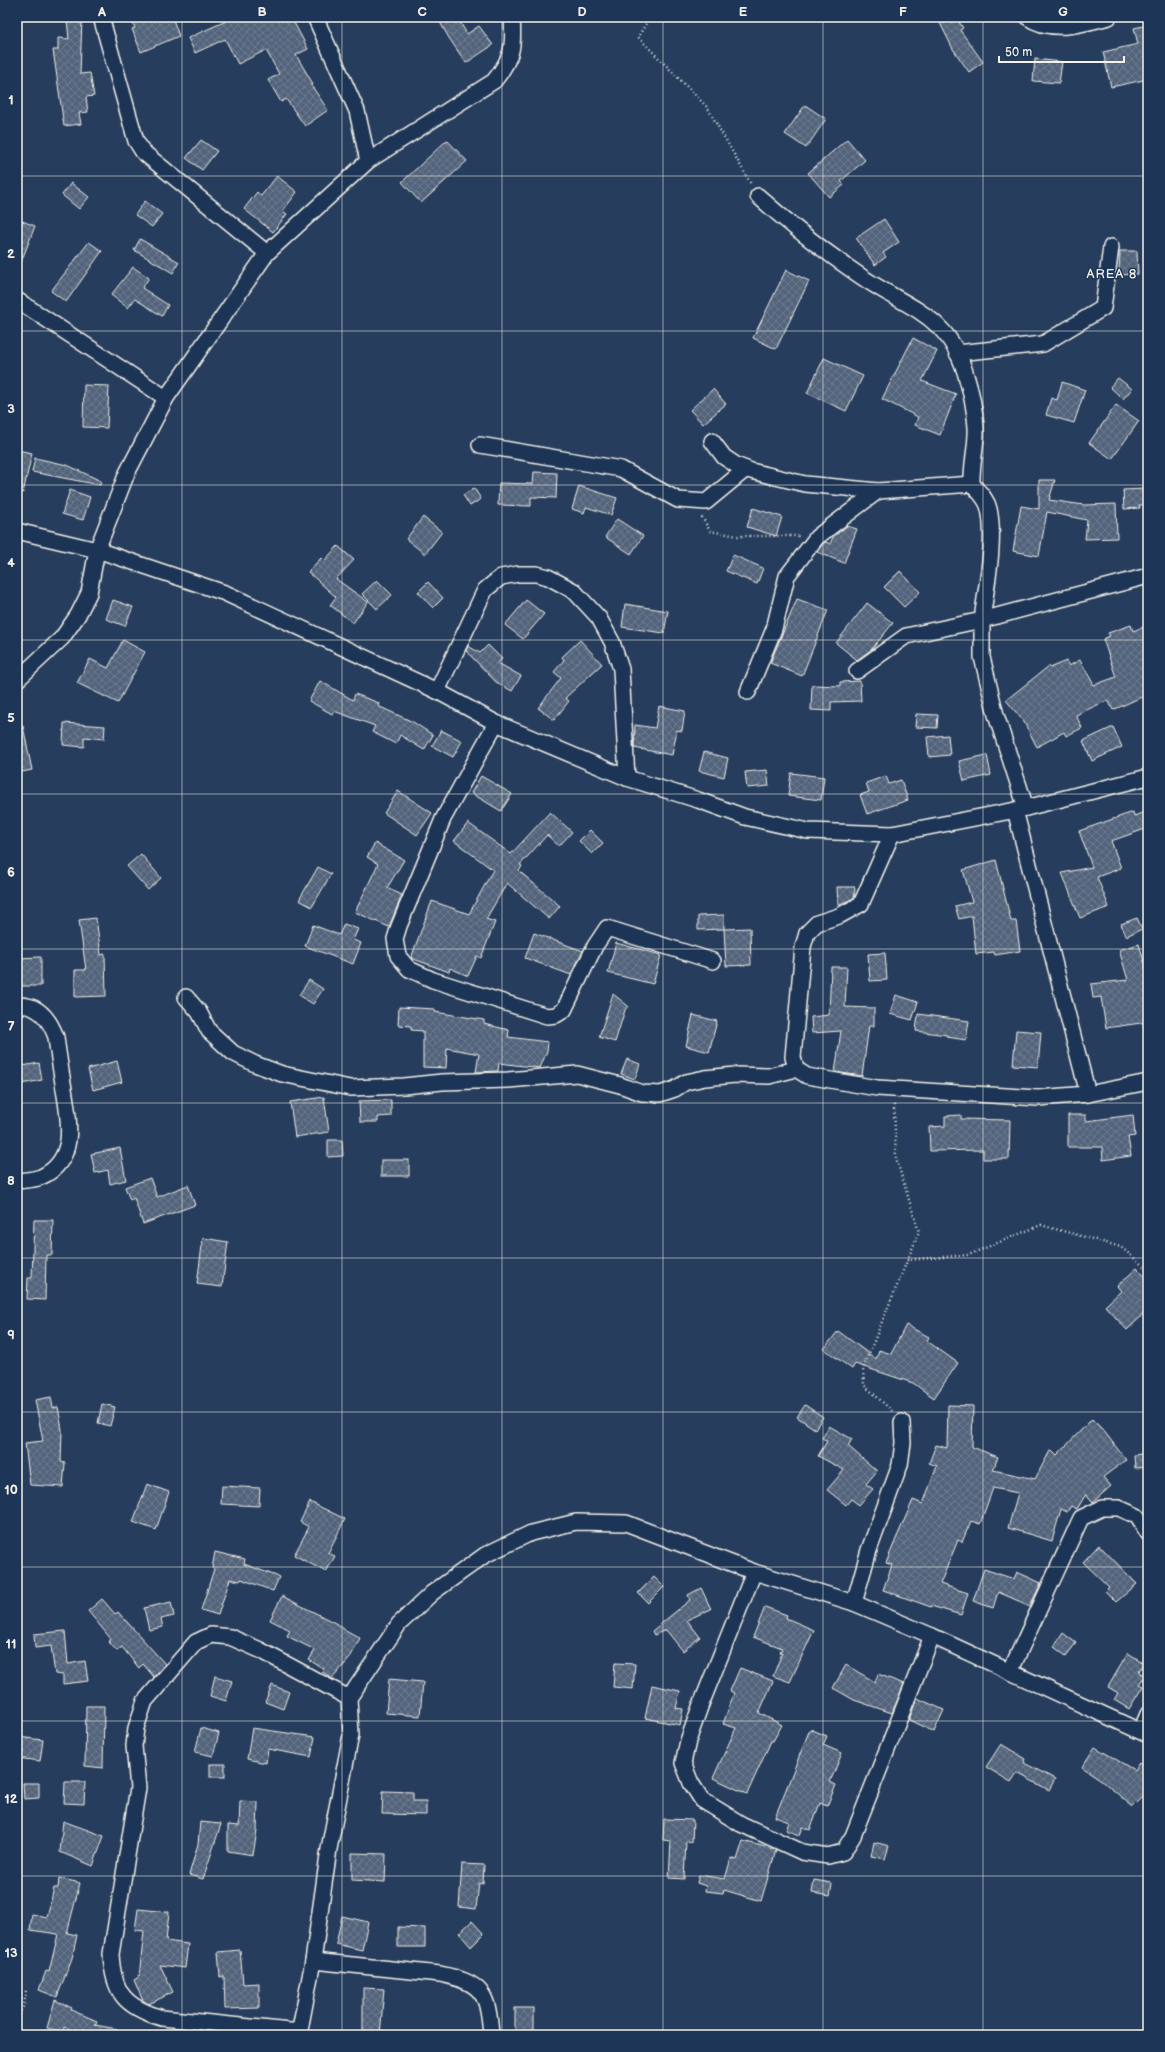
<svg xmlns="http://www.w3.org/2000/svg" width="1165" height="2052" viewBox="0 0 1165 2052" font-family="'Balsamiq Sans',sans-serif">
	<defs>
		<pattern id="building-cross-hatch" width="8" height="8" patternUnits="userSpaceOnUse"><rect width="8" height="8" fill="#52647b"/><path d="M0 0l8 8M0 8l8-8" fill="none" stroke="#6c7b8e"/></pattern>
	</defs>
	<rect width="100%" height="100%" fill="#263d5d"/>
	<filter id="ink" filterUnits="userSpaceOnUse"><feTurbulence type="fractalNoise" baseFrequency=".025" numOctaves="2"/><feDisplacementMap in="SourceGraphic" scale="8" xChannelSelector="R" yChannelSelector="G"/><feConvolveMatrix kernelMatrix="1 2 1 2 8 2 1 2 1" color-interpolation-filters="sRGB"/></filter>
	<g filter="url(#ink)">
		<!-- building -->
		<g fill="url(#building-cross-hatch)" stroke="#f4f1e8">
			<polygon points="130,17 172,17 179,36 141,52 132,29 135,28"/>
			<polygon points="235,17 291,17 308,49 296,55 313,84 311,85 328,110 305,126 286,99 281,102 268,80 279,74 266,50 238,64 225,39 195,53 188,38"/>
			<polygon points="437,17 457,17 467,34 479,26 493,45 466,63 449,38"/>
			<polygon points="951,17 956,17 963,28 960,30 983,62 969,72 953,49 940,23"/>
			<polygon points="82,18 80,74 90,73 94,96 86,97 88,112 79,113 81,124 64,126 53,50 58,50 58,38 69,39 67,20"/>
			<polygon points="1148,25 1148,79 1111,87 1103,52 1138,44 1134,28"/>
			<polygon points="1035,59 1062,62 1059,83 1033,81"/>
			<polygon points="805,105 826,119 806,148 785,134"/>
			<polygon points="847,139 865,160 841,181 844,185 829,197 808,173"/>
			<polygon points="201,140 217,151 202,170 186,158"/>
			<polygon points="447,140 467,161 421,203 402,182"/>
			<polygon points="277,176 297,192 283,211 287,214 273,232 244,209 257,192 261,196"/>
			<polygon points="71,183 89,197 79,209 62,195"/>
			<polygon points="145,201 162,214 152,227 135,215"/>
			<polygon points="17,219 35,226 18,270 17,269"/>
			<polygon points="884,219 899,242 883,253 886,257 875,265 856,238"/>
			<polygon points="140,239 179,262 173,273 134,250"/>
			<polygon points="89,242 102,251 66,302 51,291"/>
			<polygon points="1120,251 1137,251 1138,274 1119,275"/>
			<polygon points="133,267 149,278 142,288 168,305 162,316 135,299 128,308 111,295"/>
			<polygon points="786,270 809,281 776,349 753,338"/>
			<polygon points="913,338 937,351 922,381 956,394 940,435 915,425 918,417 882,399"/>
			<polygon points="824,358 863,376 846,411 807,393"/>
			<polygon points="1118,378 1132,389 1123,399 1110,387"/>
			<polygon points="1062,382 1085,390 1074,423 1046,415 1051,398 1057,400"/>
			<polygon points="84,385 109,386 107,428 83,427"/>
			<polygon points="713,389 726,404 703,424 690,410"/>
			<polygon points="1116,405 1139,421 1112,459 1089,443"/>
			<polygon points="17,450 32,453 23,493 17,492"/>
			<polygon points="35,458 67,465 101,481 100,485 32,472"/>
			<polygon points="534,472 557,473 556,498 531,497 531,506 498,505 499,483 533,484"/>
			<polygon points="1039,480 1055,480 1049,500 1084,505 1116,504 1117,538 1085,539 1087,520 1047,512 1039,556 1013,551 1021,506 1039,509"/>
			<polygon points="579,486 617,498 611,515 586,507 584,513 572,509"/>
			<polygon points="474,488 481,499 470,506 463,495"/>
			<polygon points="1145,489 1146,505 1139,505 1140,508 1124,509 1123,490"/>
			<polygon points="70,490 90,497 83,520 62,514"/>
			<polygon points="753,508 782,517 776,536 747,527"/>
			<polygon points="423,517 442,532 425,554 406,539"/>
			<polygon points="617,519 643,536 631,554 605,537"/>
			<polygon points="847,526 857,529 844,563 817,552 823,543 826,542 830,544 833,537"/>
			<polygon points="338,546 354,560 336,579 368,602 353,623 330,605 336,597 308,572 321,558 324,561"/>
			<polygon points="733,555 763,568 757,584 726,571"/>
			<polygon points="900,571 920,592 904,607 884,587"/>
			<polygon points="377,580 392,595 377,609 362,594"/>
			<polygon points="428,582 443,598 433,608 418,592"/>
			<polygon points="797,599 828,610 802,676 770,663"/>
			<polygon points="113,600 133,607 125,626 106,619"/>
			<polygon points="526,600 544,614 523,639 505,625"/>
			<polygon points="867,603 893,623 872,649 857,660 836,643"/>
			<polygon points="625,604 668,611 664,633 622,627"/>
			<polygon points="1131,625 1133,631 1148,625 1148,694 1113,710 1108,700 1076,715 1082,728 1066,736 1064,732 1037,747 1024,722 1006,700 1049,666 1050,668 1066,661 1069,666 1080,660 1094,685 1116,677 1103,639 1110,636 1108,633"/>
			<polygon points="123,640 145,652 118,703 77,683 90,659 108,668"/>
			<polygon points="580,640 602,664 565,698 569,701 554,720 538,708 561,678 554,672 564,660 562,657"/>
			<polygon points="488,645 502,659 498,663 521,676 512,691 496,682 466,651 468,646 480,653"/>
			<polygon points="320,681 353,700 355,694 379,703 378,706 413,722 433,735 424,750 400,735 396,744 372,732 375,726 334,711 332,714 309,701"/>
			<polygon points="860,681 861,701 831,702 831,711 811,710 812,685 840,686 840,682"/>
			<polygon points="659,706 685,711 682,731 677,730 672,755 634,748 635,725 655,728"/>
			<polygon points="916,714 938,715 937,728 915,727"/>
			<polygon points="64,723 105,726 104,739 84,737 84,747 63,745"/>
			<polygon points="23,726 32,770 17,773 17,727"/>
			<polygon points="1113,727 1122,747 1092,761 1083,741"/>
			<polygon points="441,730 462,741 453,757 432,746"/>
			<polygon points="948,735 950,755 929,757 927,737"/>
			<polygon points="704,752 728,758 724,777 699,771"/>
			<polygon points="987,755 991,775 964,781 959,761"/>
			<polygon points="767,770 769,786 747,788 745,772"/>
			<polygon points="791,773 824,777 821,800 788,796"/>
			<polygon points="481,776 512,794 501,811 471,793"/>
			<polygon points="886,776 889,784 901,780 908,800 867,814 860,795 869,792 866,783"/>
			<polygon points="398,791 432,813 417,835 384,813"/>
			<polygon points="550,812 572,832 559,846 547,835 520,865 522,866 519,871 560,906 549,919 507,883 486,919 495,922 481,958 477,956 468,976 450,968 449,972 411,958 432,901 469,914 493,870 454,841 468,823 511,854"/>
			<polygon points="1133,812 1134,816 1145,812 1148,828 1111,841 1121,868 1097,877 1109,907 1080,918 1062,873 1092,867 1079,831"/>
			<polygon points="590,830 603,843 592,854 579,841"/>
			<polygon points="375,843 404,860 387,888 402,895 389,927 355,912 378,864 367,857"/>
			<polygon points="141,854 161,878 148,890 127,866"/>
			<polygon points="996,860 1011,921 1016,921 1020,951 995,955 994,952 976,954 972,916 959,919 955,906 972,902 963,870"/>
			<polygon points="318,867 331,874 312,907 299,900"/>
			<polygon points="837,887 855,887 854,898 838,905"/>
			<polygon points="724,915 724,929 698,930 698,916"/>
			<polygon points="96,918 101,955 105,954 106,996 75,997 75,970 86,970 79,920"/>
			<polygon points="1137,918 1142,929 1126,936 1121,924"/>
			<polygon points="344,924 358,929 353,940 361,943 353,964 305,946 313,925 339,935"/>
			<polygon points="750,928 751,965 726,966 724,929"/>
			<polygon points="534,933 583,951 571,975 525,958"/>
			<polygon points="616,943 661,955 653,984 608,973"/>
			<polygon points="1139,944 1148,975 1148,1022 1106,1028 1101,997 1093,998 1091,984 1128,980 1119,950"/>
			<polygon points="885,953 887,980 870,981 868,954"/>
			<polygon points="41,957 41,986 17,986 17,958"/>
			<polygon points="831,967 847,967 845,1007 874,1008 874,1026 869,1026 862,1076 835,1072 841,1031 812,1033 811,1017 829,1015"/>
			<polygon points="309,980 323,989 313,1004 299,995"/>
			<polygon points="613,994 628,1006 625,1010 615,1042 599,1037"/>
			<polygon points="896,995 918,1002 912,1020 890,1014"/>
			<polygon points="399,1007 435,1009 435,1012 484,1020 484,1024 509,1030 508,1037 548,1042 547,1051 540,1068 499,1063 498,1071 476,1072 479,1054 447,1048 446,1068 423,1067 423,1031 411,1030 411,1026 398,1025"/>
			<polygon points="918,1014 969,1021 966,1040 947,1037 947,1035 916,1031"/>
			<polygon points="693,1015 717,1021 709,1052 686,1046"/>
			<polygon points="1016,1030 1041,1032 1038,1067 1013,1065"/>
			<polygon points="627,1059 640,1064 635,1079 621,1074"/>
			<polygon points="117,1061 122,1082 93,1090 88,1069"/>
			<polygon points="39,1063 42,1080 17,1085 17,1067"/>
			<polygon points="324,1097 329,1132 295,1137 290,1102"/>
			<polygon points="391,1100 391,1116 378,1117 378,1122 360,1122 359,1101"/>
			<polygon points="961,1115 961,1119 1010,1120 1009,1159 983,1159 983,1150 930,1151 929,1127 945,1126 945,1116"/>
			<polygon points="1068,1115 1086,1115 1086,1121 1133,1115 1135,1136 1128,1137 1131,1156 1103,1160 1102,1147 1068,1147"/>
			<polygon points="328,1140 342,1140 343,1156 328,1157"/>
			<polygon points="120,1148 126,1180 110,1184 108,1170 95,1173 91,1154"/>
			<rect x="381" y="1160" width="28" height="16"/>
			<polygon points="150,1178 157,1197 188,1185 195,1205 143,1224 134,1198 130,1200 125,1187"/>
			<polygon points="34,1220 53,1220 52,1255 46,1255 45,1300 27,1299 28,1278 32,1278"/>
			<polygon points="203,1238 228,1242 222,1287 197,1284"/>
			<polygon points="1137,1268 1148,1280 1148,1310 1127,1330 1105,1306 1121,1291 1117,1286"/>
			<polygon points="906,1325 929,1337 927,1341 958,1363 934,1398 913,1383 855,1364 852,1369 824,1349 838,1331 876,1359 879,1350 891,1354"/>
			<polygon points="51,1397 53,1408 58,1407 62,1430 61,1462 65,1463 63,1487 30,1485 25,1443 43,1441 35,1400"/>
			<polygon points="102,1404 115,1407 110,1426 98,1423"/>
			<polygon points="805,1405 823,1417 815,1429 797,1417"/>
			<polygon points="948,1405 973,1406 972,1447 998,1457 993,1470 1035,1479 1051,1449 1057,1455 1092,1419 1103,1430 1126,1460 1103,1477 1111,1486 1093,1502 1086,1494 1077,1509 1071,1506 1067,1512 1061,1509 1052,1541 1008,1528 1018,1493 993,1488 980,1524 971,1521 962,1542 958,1540 940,1584 968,1593 961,1615 931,1606 931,1607 883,1590 892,1565 886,1563 896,1539 913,1500 923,1504 937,1466 929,1463 936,1445 947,1448"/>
			<polygon points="829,1426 852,1439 848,1446 877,1471 866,1484 873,1489 859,1505 851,1499 846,1505 827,1490 844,1470 818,1456 827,1441 822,1438"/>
			<polygon points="1148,1453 1148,1467 1135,1468 1134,1455"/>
			<polygon points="147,1484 169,1492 156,1530 133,1522"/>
			<polygon points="222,1486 260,1488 259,1506 221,1504"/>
			<polygon points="310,1502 345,1519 328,1553 335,1556 326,1572 294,1555 309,1527 300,1522"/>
			<polygon points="1099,1545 1137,1584 1116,1602 1105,1591 1109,1587 1083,1562"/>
			<polygon points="215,1552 245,1559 244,1564 279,1577 273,1591 241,1579 240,1581 230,1579 218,1615 201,1610 214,1569 212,1568"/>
			<polygon points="984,1569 1014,1579 1017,1572 1041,1583 1030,1606 998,1592 993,1608 973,1601"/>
			<polygon points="654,1577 664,1587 648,1603 638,1593"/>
			<polygon points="701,1588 711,1609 687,1620 700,1637 683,1651 666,1630 654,1635 652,1631 690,1600 688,1595"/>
			<polygon points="282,1596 343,1627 342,1628 360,1638 350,1658 332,1679 322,1671 324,1669 309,1660 315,1650 287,1636 290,1630 270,1620"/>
			<polygon points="102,1599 115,1614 118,1612 165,1664 154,1677 143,1664 139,1668 122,1647 117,1651 108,1641 111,1639 88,1611"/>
			<polygon points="171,1602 174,1616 161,1619 163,1627 149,1630 144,1608"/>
			<polygon points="765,1607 787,1615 786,1618 814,1630 790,1682 773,1676 782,1653 780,1652 782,1648 753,1637"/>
			<polygon points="65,1631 68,1664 85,1661 88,1681 63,1684 63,1675 55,1674 51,1646 35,1648 34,1634"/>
			<polygon points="1063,1633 1076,1643 1066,1656 1054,1647"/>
			<polygon points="1128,1653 1144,1663 1139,1672 1145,1676 1139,1684 1143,1686 1129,1709 1114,1700 1118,1693 1108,1687"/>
			<polygon points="615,1663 635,1664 633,1689 613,1687"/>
			<polygon points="846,1665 875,1682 878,1674 904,1684 892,1713 854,1700 833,1688"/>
			<polygon points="740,1668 773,1681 759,1713 782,1725 773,1741 771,1741 747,1794 713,1778 736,1728 723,1724 734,1693 730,1691"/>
			<polygon points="215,1676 232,1681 226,1701 210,1696"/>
			<polygon points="389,1679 423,1682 420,1716 386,1713"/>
			<polygon points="272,1685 289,1692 283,1709 265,1702"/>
			<polygon points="652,1685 680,1691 676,1708 683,1709 680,1725 645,1718"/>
			<polygon points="917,1698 944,1710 934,1732 909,1720"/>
			<polygon points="86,1706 104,1706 103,1768 85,1766"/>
			<polygon points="201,1728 219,1733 213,1756 195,1752"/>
			<polygon points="252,1728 315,1737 311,1757 268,1749 266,1763 247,1759"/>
			<polygon points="810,1729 827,1736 823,1745 842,1753 830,1782 836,1785 827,1806 820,1803 810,1830 803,1827 800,1835 786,1830 789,1822 775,1817"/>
			<polygon points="17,1737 43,1740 40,1761 17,1758"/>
			<polygon points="1001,1744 1026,1759 1024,1763 1055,1779 1049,1790 1017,1773 1011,1782 986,1767"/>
			<polygon points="1095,1747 1134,1770 1139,1763 1148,1770 1148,1792 1133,1807 1100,1779 1082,1767"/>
			<rect x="210" y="1764" width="15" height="13"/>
			<polygon points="65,1782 85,1782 84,1804 64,1803"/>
			<polygon points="23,1783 39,1783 39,1798 24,1799"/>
			<polygon points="383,1791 413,1792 413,1801 426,1801 426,1815 382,1814"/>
			<polygon points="240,1801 258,1802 257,1831 253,1855 228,1851 228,1825 239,1826"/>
			<polygon points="664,1819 693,1820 692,1842 686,1841 684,1879 669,1878 671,1841 663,1840"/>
			<polygon points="63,1821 104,1836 93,1866 60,1852"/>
			<polygon points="200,1822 221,1824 203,1879 189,1875 198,1844"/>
			<polygon points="743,1841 776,1850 761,1901 724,1890 723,1893 705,1891 706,1886 697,1883 699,1875 725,1879 731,1858 737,1860"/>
			<polygon points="874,1842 889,1846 885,1859 871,1856"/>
			<polygon points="352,1853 386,1854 385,1882 352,1880"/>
			<polygon points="462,1864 484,1865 483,1884 479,1883 476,1909 459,1907"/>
			<polygon points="59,1878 80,1883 67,1933 77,1935 72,1958 57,1997 39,1990 46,1971 49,1972 58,1934 30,1930 32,1914 47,1917 54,1888 58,1888"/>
			<polygon points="814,1880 832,1883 830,1896 812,1893"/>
			<polygon points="138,1909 169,1912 166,1941 188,1944 185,1968 160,1965 173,1992 149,2004 143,2001 134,1980 139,1977 144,1931 135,1930"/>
			<polygon points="342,1916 368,1922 362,1950 336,1944"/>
			<polygon points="472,1921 484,1934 471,1947 459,1933"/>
			<polygon points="398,1927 425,1928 425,1947 398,1947"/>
			<polygon points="240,1950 243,1984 259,1983 259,2008 225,2009 224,1976 220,1977 218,1952"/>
			<polygon points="363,1988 384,1989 380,2035 363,2035"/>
			<polygon points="55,2000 72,2008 71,2010 97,2021 95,2025 117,2029 116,2035 83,2035 64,2027 63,2033 47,2028"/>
			<rect x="515" y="2008" width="19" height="26"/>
		</g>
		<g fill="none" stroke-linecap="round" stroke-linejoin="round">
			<defs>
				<g id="street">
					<polyline points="101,17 136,141 143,152 267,253"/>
					<polyline points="315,17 357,111 368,161"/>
					<path d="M1027,17C1051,34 1083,24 1109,17"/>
					<path d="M758,196C790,225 824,251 859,275C907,309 950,313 967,379C971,392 975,413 976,427C977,446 971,465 972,484C979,492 987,499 989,509C996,541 986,588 982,620L906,636L857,671"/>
					<polyline points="17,300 166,398"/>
					<polyline points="957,353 1043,344 1103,308 1111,247"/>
					<polyline points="712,441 724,457 736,465 751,471 805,484 878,491 972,484"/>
					<polyline points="480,445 621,469 678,500 706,502 746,469"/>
					<polyline points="17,531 97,550 225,593 437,691 496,723 627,778 698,800 745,817 808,831 892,834 1026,808 1148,777"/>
					<path d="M17,680L62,638L78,615L89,593L97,550L127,473L166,398L267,253L368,161L494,81C513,57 514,47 512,17"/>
					<polyline points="437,691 485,590 501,577 518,574 536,574 548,577 574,591 599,618 612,642 621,669 627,778"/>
					<polyline points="748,692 774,629 787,576 817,537 878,491"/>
					<polyline points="496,723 443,819 399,926 395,939 398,956 409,969 433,980 547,1016 556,1015 564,1010 595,946 607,928 713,961"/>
					<polyline points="1026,808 996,715 982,657 982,620 1148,576"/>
					<polyline points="1015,810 1088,1094"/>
					<polyline points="892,834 861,904 839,916 817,923 807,933 803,947 793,1057 796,1069 807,1076 877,1088 1038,1098 1088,1094 1148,1082"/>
					<polyline points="186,997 199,1012 209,1031 233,1053 255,1064 282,1074 350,1088 404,1086 442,1082 508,1080 577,1074 620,1085 642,1093 660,1094 675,1089 686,1082 705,1078 735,1075 769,1076 796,1069"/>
					<path d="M17,1005C38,1004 49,1018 56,1037C58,1054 61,1071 64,1089C69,1120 78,1160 41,1177C34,1180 25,1180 17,1181"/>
					<polyline points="754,1572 700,1707 688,1741 683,1763 691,1783 702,1800 741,1824 802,1852 828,1856 843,1852 853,1836 932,1636"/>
					<polyline points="854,1603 869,1550 900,1465 903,1443 902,1422"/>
					<polyline points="1010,1672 1081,1518 1102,1508 1119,1508 1137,1516 1148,1533"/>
					<polyline points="1141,1731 1148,1714"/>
					<path d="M313,1961L440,1974C483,1983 488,1993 491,2035"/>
					<path d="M300,2032L162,2018C125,2007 113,1993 111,1954L138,1788L134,1746L136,1728L145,1701L196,1642L211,1635L230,1637L260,1650L349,1698"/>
					<polyline points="299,2035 313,1961 329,1849 351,1735 349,1698 399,1624 432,1593 485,1555 531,1533 576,1522 626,1523 754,1572 854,1603 932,1636 1148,1735"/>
				</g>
			</defs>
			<!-- street casing -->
			<use href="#street" stroke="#f4f1e8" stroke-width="18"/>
			<!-- path -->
			<g stroke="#f4f1e8" stroke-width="2.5" stroke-dasharray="1 3" stroke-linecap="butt">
				<polyline points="650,17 638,37 707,107 751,184"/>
				<polyline points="702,517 710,531 738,536 799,536"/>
				<polyline points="907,1260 968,1255 1041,1225 1121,1247 1148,1270"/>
				<polyline points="892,1411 864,1385 863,1368 919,1232 896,1158 894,1104"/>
				<polyline points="17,2018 24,2005 26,1990"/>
			</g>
			<!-- street -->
			<use href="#street" stroke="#1d3557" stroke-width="15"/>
		</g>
	</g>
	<!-- grid -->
	<path fill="none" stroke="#f4f1e8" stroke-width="1" stroke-opacity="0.55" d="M182,17V2035M342,17V2035M502,17V2035M663,17V2035M823,17V2035M983,17V2035M17,176H1148M17,331H1148M17,485H1148M17,640H1148M17,794H1148M17,949H1148M17,1103H1148M17,1258H1148M17,1412H1148M17,1567H1148M17,1721H1148M17,1876H1148"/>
	<g text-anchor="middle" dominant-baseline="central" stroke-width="3" stroke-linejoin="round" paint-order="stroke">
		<!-- quarter labels -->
		<g font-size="13" letter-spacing="1" fill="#f4f1e8" stroke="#1d3557">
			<text x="1112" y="274">AREA 8</text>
		</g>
	</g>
	<!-- margin -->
	<rect width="1165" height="2052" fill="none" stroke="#1d3557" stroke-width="44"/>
	<!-- scale -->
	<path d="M999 56v6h125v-6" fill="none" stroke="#f4f1e8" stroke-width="2"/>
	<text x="1005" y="56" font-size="12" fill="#f4f1e8" stroke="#1d3557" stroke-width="3" paint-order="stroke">50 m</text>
	<rect x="22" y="22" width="1121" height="2008" fill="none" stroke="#f4f1e8" stroke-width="1.5"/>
	<g font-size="13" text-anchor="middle" font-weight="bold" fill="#f4f1e8">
		<text x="102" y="16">A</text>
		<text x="262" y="16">B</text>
		<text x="422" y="16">C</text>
		<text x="582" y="16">D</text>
		<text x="743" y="16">E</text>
		<text x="903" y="16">F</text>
		<text x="1063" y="16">G</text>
		<text x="11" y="104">1</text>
		<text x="11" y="258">2</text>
		<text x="11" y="413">3</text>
		<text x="11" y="567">4</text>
		<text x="11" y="722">5</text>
		<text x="11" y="876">6</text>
		<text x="11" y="1031">7</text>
		<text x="11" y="1185">8</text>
		<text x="11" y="1339">9</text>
		<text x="11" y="1494">10</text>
		<text x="11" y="1648">11</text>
		<text x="11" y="1803">12</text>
		<text x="11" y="1957">13</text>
	</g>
</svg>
